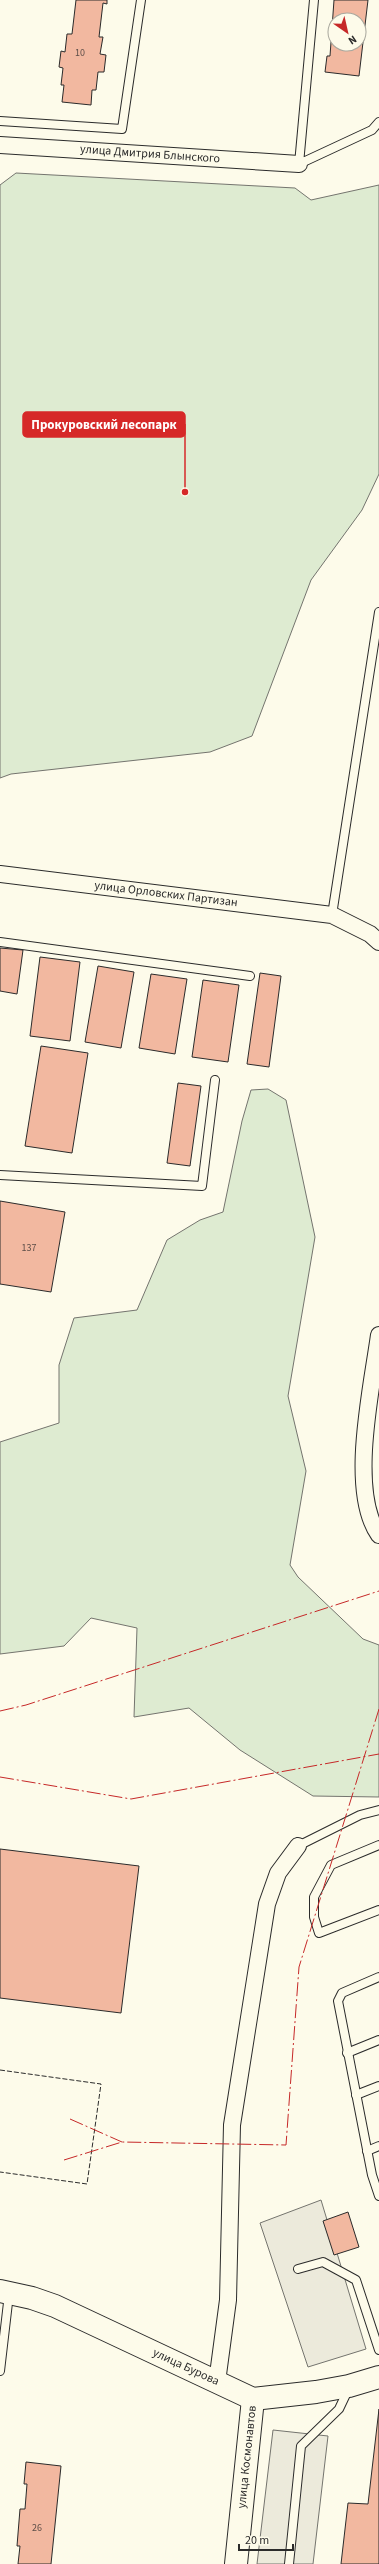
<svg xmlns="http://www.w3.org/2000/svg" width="379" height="2564" viewBox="0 0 379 2564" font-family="'Source Sans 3',sans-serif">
	<rect width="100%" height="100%" fill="#fdfbea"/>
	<!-- green -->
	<g fill="#deebd1" stroke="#74746e">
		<polygon points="16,173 295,188 311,200 379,185 379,474 362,510 311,580 252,736 210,752 11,774 0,778 0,185"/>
		<polygon points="268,1089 286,1100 315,1237 288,1396 306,1471 290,1565 298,1577 363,1639 379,1645 379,1797 313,1796 240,1750 189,1708 134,1717 137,1628 91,1618 64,1646 0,1654 0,1442 59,1423 59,1365 74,1318 137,1310 167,1240 200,1220 223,1212 242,1121 251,1090"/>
	</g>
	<!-- parking -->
	<g fill="#eceadb" stroke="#74746e">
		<polygon points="321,2200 366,2349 308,2367 260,2223"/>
		<polygon points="273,2430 328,2436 313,2564 257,2564"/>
	</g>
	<!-- building -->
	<g fill="#f2b8a0" stroke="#2b2b2b" fill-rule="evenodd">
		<polygon points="76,0 107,0 107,4 103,3 99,37 103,37 100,54 106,55 104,72 98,72 96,90 92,90 91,105 62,102 64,85 61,85 63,68 59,67 61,51 65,52 67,34 72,34"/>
		<path d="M334,0H368L359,76L325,72L327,56H330ZM335,20H359V44H335Z"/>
		<polygon points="0,948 23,950 17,994 0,991"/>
		<polygon points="40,957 80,962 70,1041 30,1036"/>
		<polygon points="98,966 134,972 121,1048 85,1042"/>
		<polygon points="260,973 281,976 269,1067 247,1064"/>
		<polygon points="151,974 187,979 175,1054 139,1048"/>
		<polygon points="203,980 239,985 228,1062 192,1057"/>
		<polygon points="41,1046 88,1053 72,1153 25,1146"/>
		<polygon points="178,1083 201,1086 190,1166 167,1163"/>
		<polygon points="0,1201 65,1212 51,1292 0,1284"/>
		<polygon points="0,1849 139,1866 121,2013 0,1998"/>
		<polygon points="348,2212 359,2247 334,2255 323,2221"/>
		<polygon points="379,2409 379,2564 341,2564 348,2503 368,2504"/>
		<polygon points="26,2462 61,2466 51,2564 18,2564 20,2546 17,2546 20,2509 25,2509 27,2484 24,2484"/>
	</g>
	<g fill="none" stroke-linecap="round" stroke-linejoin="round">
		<defs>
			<g id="lane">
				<polyline points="314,0 299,164 372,130 379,122"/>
				<polyline points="0,121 122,129 141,0"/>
				<polyline points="332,915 379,612"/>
				<polyline points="0,942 250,976"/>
				<polyline points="0,1175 202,1186 215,1080"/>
				<polyline points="379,1845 331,1865 314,1897 314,1917 319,1933 379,1910"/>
				<polyline points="298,1846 360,1815 379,1810"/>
				<polyline points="379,1977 342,1993 338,2001 372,2175 379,2196"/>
				<polyline points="347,2053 379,2040"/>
				<polyline points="356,2095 379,2086"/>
				<polyline points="367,2151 379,2146"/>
				<polyline points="298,2269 323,2262 356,2280 379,2350"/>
				<polyline points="0,2371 9,2294"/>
				<polyline points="289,2564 301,2446 339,2409 348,2390"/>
			</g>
			<g id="street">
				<polyline points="0,145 299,164"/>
				<polyline points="0,874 332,915 370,934 379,942"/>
				<path d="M379,1335C372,1387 348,1491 379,1535"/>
				<polyline points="217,2382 228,2300 232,2125 267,1904 278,1873 298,1846"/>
			</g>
			<g id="secondary">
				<polyline points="0,2291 32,2298 55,2306 253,2399 316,2392 349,2386 379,2377"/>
				<polyline points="236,2564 253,2399"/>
			</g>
		</defs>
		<!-- lane casing -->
		<use href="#lane" stroke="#2b2b2b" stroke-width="10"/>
		<!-- street casing -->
		<use href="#street" stroke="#2b2b2b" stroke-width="18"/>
		<!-- secondary casing -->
		<use href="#secondary" stroke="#2b2b2b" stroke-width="24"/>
		<!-- lane -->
		<use href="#lane" stroke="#fdfbea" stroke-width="8"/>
		<!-- street -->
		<use href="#street" stroke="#fdfbea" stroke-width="16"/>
		<!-- secondary -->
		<use href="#secondary" stroke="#fdfbea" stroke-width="22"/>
		<!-- fence -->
		<polyline stroke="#2b2b2b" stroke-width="1" stroke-dasharray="5 2" stroke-linecap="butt" points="0,2070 101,2084 87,2184 0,2172"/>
		<!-- power -->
		<g stroke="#c62828" stroke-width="1" stroke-dasharray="14 3 2 3" stroke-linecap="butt">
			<polyline points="0,1711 26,1705 379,1591"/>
			<polyline points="0,1777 131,1799 379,1754"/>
			<polyline points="70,2119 122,2142"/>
			<polyline points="64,2160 122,2142 286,2145 299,1967 379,1709"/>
		</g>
	</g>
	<g text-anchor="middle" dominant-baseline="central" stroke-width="3" stroke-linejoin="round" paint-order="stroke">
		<!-- number labels -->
		<g font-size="10" fill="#5d4e48">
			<text x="80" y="53">10</text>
			<text x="29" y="1248">137</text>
			<text x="37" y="2528">26</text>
		</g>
		<!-- street labels -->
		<g font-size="12" fill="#2b2b2b" stroke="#fdfbea">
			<text transform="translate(150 154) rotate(4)">улица Дмитрия Блынского</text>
			<text transform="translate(166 894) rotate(7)">улица Орловских Партизан</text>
			<text transform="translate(186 2367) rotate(25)">улица Бурова</text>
			<text transform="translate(247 2457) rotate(-84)">улица Космонавтов</text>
		</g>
	</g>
	<!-- callouts -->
	<path fill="none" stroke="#d62828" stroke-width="1.5" d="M185 492L185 424"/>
	<circle fill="#d62828" stroke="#fdfbea" stroke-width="1.5" cx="185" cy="492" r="4"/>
	<rect fill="#d62828" stroke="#d62828" stroke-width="1.5" x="23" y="412" width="162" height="25" rx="4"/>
	<g font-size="13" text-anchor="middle" font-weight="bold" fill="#fff">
		<text x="104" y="429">Прокуровский лесопарк</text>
	</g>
	<!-- north arrow -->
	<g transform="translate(347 32) rotate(146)"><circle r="19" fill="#fdfbea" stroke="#a9a89e"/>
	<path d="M0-3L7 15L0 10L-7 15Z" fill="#c62828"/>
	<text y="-6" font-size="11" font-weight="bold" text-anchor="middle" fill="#2b2b2b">N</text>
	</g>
	<!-- scale -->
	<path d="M239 2544v6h54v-6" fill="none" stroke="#2b2b2b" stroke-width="2"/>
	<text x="245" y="2544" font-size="12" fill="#2b2b2b" stroke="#fdfbea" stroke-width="3" paint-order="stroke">20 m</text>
</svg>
